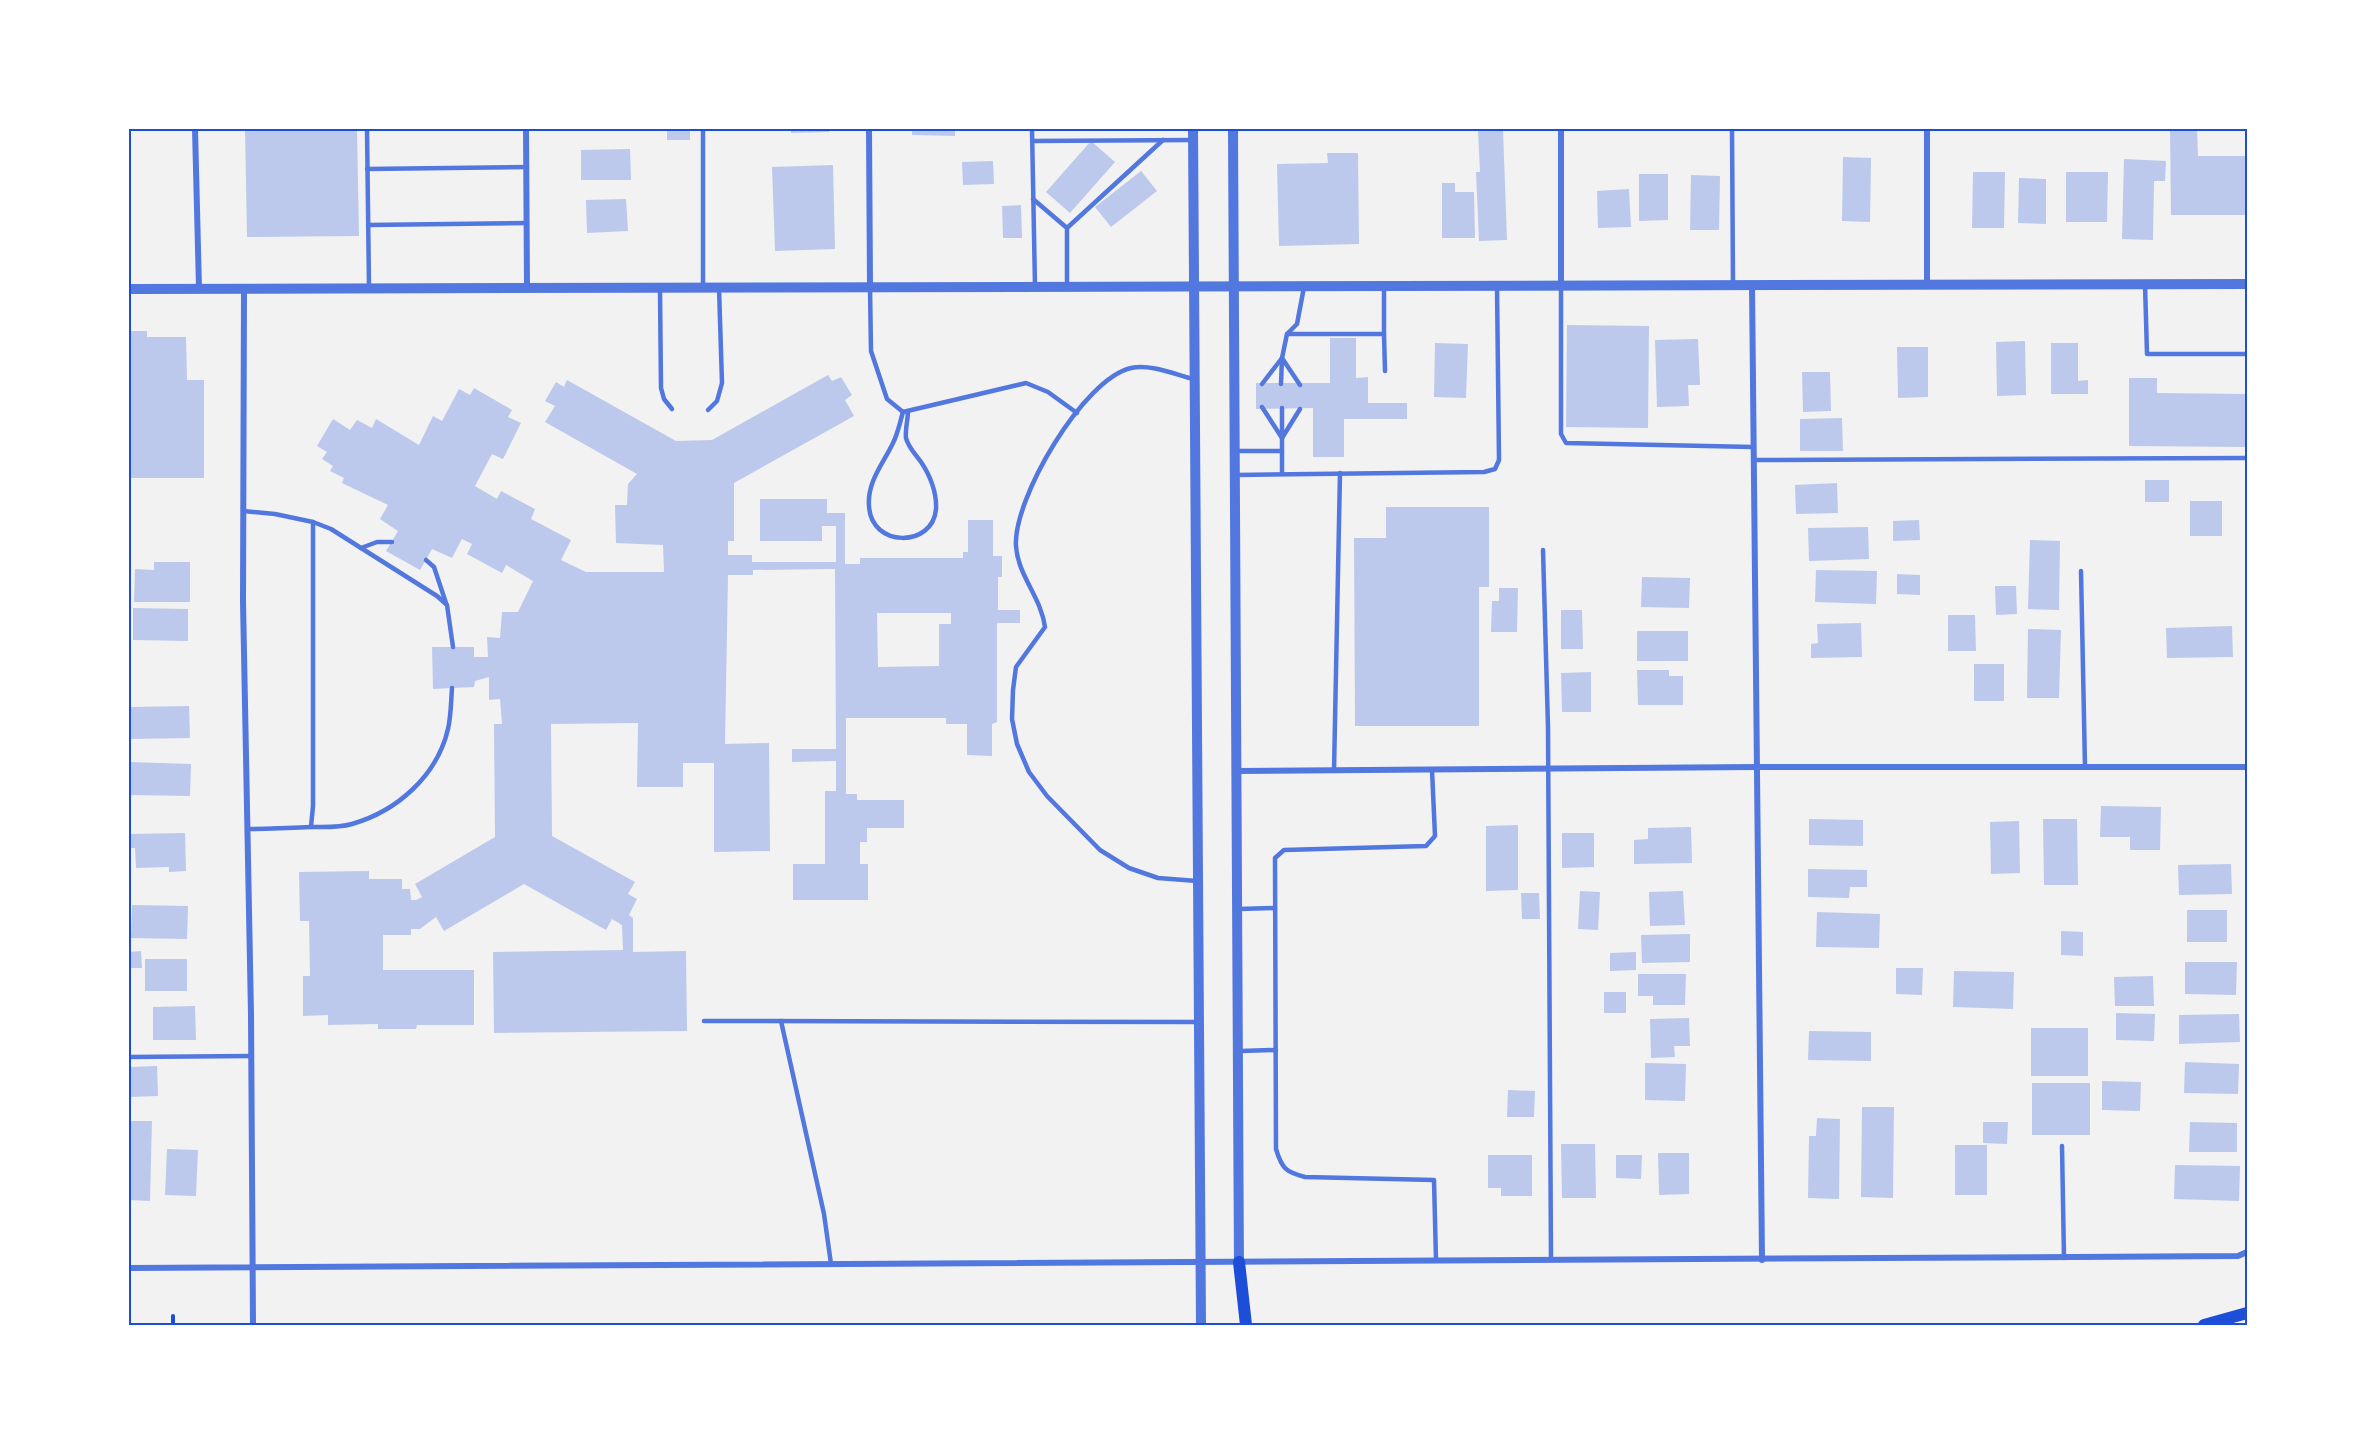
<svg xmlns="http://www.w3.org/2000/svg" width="2376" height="1454" viewBox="0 0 2376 1454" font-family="'Libre Baskerville',serif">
	<rect width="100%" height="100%" fill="#f2f2f2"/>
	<!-- building -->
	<g fill="#bdc9ec" fill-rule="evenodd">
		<polygon points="245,129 357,129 359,236 247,237"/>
		<rect x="667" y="129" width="23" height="11"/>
		<polygon points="791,129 829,129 829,132 791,133"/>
		<polygon points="912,129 955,129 955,136 912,135"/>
		<polygon points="2170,129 2197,129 2198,156 2247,156 2247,215 2171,215"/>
		<polygon points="1503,130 1507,240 1479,241 1476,172 1480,172 1478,131"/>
		<polygon points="1091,141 1115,162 1070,213 1046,192"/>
		<polygon points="630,149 631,180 581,180 581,150"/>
		<polygon points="1327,153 1358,153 1359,244 1279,246 1277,164 1328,163"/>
		<polygon points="1843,157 1871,158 1870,222 1842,221"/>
		<polygon points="2124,159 2166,161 2165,181 2154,181 2153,240 2122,239"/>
		<polygon points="993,161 994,184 963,185 962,162"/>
		<polygon points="833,165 835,249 775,251 772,167"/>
		<polygon points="1141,171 1157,191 1111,227 1095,207"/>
		<polygon points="1973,172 2005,172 2004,228 1972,228"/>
		<polygon points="2066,172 2108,172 2107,222 2066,222"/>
		<polygon points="1639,174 1668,174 1668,220 1639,221"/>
		<polygon points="1691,175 1720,176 1719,230 1690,230"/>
		<polygon points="2019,178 2046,179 2046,224 2018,223"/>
		<polygon points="1442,183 1455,183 1455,192 1474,192 1475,238 1442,238"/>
		<polygon points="1629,189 1631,227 1598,228 1597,191"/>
		<polygon points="626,199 628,231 587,233 586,200"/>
		<polygon points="1021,205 1022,238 1003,238 1002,206"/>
		<polygon points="1567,325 1649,326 1648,428 1566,427"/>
		<polygon points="129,331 147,331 147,337 186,337 187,380 204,380 204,478 129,478"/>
		<polygon points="1330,338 1356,338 1356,378 1368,377 1368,403 1407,403 1407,419 1344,419 1344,457 1313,457 1313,408 1256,409 1256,383 1330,383"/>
		<polygon points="1698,339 1700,385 1688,385 1689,406 1657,407 1655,340"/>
		<polygon points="2025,341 2026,395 1997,396 1996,342"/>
		<polygon points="1435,343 1468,344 1466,398 1434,397"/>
		<polygon points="2051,343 2078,343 2078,381 2088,380 2088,394 2051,394"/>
		<polygon points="1897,347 1928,347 1928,397 1898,398"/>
		<polygon points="1802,372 1830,372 1831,411 1803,412"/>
		<path d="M828,375L832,381L841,377L852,395L845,400L854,416L734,483V541H728V555H752V562H836V526H822V541H760V499H827V513H845V564H860V558H963V552H968V520H993V556H1002V577H998V610H1020V623H997V722L992,724V756L967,755V724H946V718H846V794H857V800H904V828H867V842H860V864H868V900H793V864H825V791H836V761L792,762V749H836L835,569L753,570V575H728L725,744L769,743L770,851L714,852V763H683V787H637L638,723L551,724L552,836L635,882L628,894L637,899L629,915L633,918V952L686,951L687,1031L494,1033L493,952L623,950L622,925L612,919L606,930L524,884L444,931L436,917L420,929H411V935H383V970H474V1025H417L416,1029H378V1024L328,1025V1015L303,1016V976H310L309,921H300L299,872L369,871V879H402V889H410L411,900H416L422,897L415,884L495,837L494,724H502L500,699L489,700V677L475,681L474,687L433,689L432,647H474V657H488L487,637L500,638L502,612H518L533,581L506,565L502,573L467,554L472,544L462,539L452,558L432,549L420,570L386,551L398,531L380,519L388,505L342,483L344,478L330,471L333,466L322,459L327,452L317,446L333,419L350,430L357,420L372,428L376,419L419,445L433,416L442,421L459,389L470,395L474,388L512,410L508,417L521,423L503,459L492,454L475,486L497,499L501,491L535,509L531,519L571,540L561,560L586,572H664L663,545L616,543L615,505H627L628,484L637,474L545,422L555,406L545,401L556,382L564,387L567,380L676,441L712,440ZM877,613H951V624H939V666L878,667Z"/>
		<polygon points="2129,378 2157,378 2157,393 2247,394 2247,447 2129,446"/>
		<polygon points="1842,418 1843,451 1800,451 1800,419"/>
		<rect x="2145" y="480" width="24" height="22"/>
		<polygon points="1837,483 1838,513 1796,514 1795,485"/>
		<rect x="2190" y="501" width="32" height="35"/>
		<polygon points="1386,507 1489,507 1489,587 1479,587 1479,726 1355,726 1354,538 1386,538"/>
		<polygon points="1919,520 1920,540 1893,541 1893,521"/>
		<polygon points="1868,527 1869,559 1809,561 1808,528"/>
		<polygon points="2030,540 2060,541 2059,610 2028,609"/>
		<polygon points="154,562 190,562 190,602 134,602 135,569 154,570"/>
		<polygon points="1816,570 1877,571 1876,604 1815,602"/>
		<polygon points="1897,574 1920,575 1920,595 1897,594"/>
		<polygon points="1642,577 1690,578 1689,608 1641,607"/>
		<polygon points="1995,586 2016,586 2017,614 1996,615"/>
		<polygon points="1499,588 1518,588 1517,632 1491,632 1492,601 1499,601"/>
		<polygon points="133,608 188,609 188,641 133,640"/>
		<polygon points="1561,610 1582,610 1583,649 1561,649"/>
		<polygon points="1948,615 1975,615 1976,651 1948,651"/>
		<polygon points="1861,623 1862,657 1811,658 1811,644 1818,643 1817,624"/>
		<polygon points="2232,626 2233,657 2167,658 2166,628"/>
		<polygon points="2028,629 2061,630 2059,698 2027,698"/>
		<rect x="1637" y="631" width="51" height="30"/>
		<rect x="1974" y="664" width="30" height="37"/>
		<polygon points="1637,670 1669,670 1669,676 1683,676 1683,705 1638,705"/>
		<polygon points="1591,672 1591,712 1562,712 1561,673"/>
		<polygon points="189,706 190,738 129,739 129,707"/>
		<polygon points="129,762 191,764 190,796 129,795"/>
		<polygon points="2101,806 2161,807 2160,850 2130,850 2130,837 2100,837"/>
		<polygon points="1809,819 1863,820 1863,846 1809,845"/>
		<polygon points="2043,819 2077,819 2078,885 2044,885"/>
		<polygon points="2019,821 2020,873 1991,874 1990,822"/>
		<polygon points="1518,825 1518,890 1486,891 1486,826"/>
		<polygon points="1691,827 1692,863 1634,864 1634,840 1648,839 1648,828"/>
		<polygon points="185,833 186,871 169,872 169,867 136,868 135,848 129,848 129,834"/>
		<polygon points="1562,833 1594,833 1594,867 1562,868"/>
		<polygon points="2231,864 2232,894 2179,895 2178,865"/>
		<polygon points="1808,869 1867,870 1867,887 1850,887 1849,898 1808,897"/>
		<polygon points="1580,891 1600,892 1598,930 1578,929"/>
		<polygon points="1683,891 1685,925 1650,926 1649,892"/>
		<polygon points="1521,893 1539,893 1540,919 1522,919"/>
		<polygon points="132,905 188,906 187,939 131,938"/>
		<rect x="2187" y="910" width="40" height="32"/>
		<polygon points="1817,912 1880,914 1879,948 1816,947"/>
		<polygon points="2061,931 2083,932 2083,956 2061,955"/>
		<polygon points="1690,934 1690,962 1642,963 1641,935"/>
		<polygon points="141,951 142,968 129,968 129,952"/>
		<polygon points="1636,952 1636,970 1610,971 1610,953"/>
		<rect x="145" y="959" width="42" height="32"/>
		<polygon points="2185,962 2237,962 2236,995 2185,994"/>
		<polygon points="1896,968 1923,968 1922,995 1896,994"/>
		<polygon points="1954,971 2014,972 2013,1009 1953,1007"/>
		<polygon points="1638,974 1686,974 1685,1005 1653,1005 1653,996 1638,996"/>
		<polygon points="2153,976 2154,1006 2115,1006 2114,977"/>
		<rect x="1604" y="992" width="22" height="21"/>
		<polygon points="195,1006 196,1040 153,1040 153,1007"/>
		<polygon points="2116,1013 2155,1014 2154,1041 2116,1040"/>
		<polygon points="2239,1014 2240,1042 2179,1044 2179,1015"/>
		<polygon points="1689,1018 1690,1046 1674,1046 1675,1057 1651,1058 1650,1019"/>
		<rect x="2031" y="1028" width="57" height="48"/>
		<polygon points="1809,1031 1871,1032 1871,1061 1808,1060"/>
		<polygon points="2185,1062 2239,1064 2238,1094 2184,1093"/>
		<polygon points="1645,1063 1686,1064 1685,1101 1645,1100"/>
		<polygon points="157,1066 158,1096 129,1097 129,1067"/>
		<polygon points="2102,1081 2141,1082 2140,1111 2102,1110"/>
		<rect x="2032" y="1083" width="58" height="52"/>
		<polygon points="1508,1090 1535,1091 1534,1117 1507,1117"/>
		<polygon points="1862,1107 1894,1107 1893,1198 1861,1197"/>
		<polygon points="1817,1118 1840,1119 1839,1199 1808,1198 1809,1136 1816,1136"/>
		<polygon points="129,1121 152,1121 150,1201 129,1200"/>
		<polygon points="1983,1122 2008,1122 2007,1144 1983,1143"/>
		<polygon points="2190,1122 2237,1123 2237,1152 2189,1152"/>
		<polygon points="1561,1144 1595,1144 1596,1198 1562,1198"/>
		<rect x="1955" y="1145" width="32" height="50"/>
		<polygon points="167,1149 198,1150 196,1196 165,1195"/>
		<polygon points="1658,1153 1689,1153 1689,1194 1659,1195"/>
		<polygon points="1488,1155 1532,1155 1532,1196 1501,1196 1501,1188 1488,1188"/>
		<polygon points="1616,1155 1642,1155 1641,1179 1616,1178"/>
		<polygon points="2175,1165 2240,1166 2239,1201 2174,1199"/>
	</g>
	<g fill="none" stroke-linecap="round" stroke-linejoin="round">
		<!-- path -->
		<polyline stroke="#1d4ed8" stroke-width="4" points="173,1325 173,1316"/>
		<!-- service -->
		<g stroke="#5277de" stroke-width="4.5">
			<polyline points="367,129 369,287"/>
			<polyline points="703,129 703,287"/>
			<polyline points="1032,129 1035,286"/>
			<polyline points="1732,129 1733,284"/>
			<polyline points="1032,141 1191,140"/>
			<polyline points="367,169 527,167"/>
			<polyline points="1033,199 1067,228"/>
			<polyline points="368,225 527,223"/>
			<polyline points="2145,284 2147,354 2247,354"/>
			<polyline points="1067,286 1067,228 1163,140"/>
			<polyline points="870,287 871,351 887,399 903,412 1026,383 1048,392 1077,413"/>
			<polyline points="1561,287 1561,434 1566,443 1753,447"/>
			<polyline points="660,290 661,388 664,399 672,409"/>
			<polyline points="1287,334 1384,334 1384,287"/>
			<polyline points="1384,334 1385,371"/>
			<path d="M1193,379C1174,374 1151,364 1131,368C1083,379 1013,499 1016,546C1018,576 1041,597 1045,627L1016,667L1013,690L1012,719L1017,744L1029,772L1047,796L1100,850L1129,868L1158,878L1197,881"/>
			<polyline points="1262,384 1282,358 1300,385"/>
			<polyline points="1281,384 1282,358 1287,334 1297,324 1304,287"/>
			<polyline points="1262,407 1282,438 1300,409"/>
			<polyline points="1282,408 1282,474"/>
			<polyline points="708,410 717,401 722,383 719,288"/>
			<path d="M903,412C900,422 898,433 893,443C883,464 867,482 869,506C871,548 933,548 936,509C937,493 930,475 921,462C916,455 908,447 906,438C905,430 908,419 908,411"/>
			<polyline points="1236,451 1282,451"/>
			<polyline points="1754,460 2247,458"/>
			<polyline points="1236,475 1484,472 1495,469 1499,460 1497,287"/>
			<polyline points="243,511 275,514 313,522 313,806 311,827"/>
			<polyline points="313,522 331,529 437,596 447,605 453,647"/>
			<polyline points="361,548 377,542 392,542"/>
			<polyline points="1543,550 1548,727 1551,1260"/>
			<polyline points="426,560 434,567 446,603"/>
			<polyline points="2081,571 2085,767"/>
			<path d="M1432,770L1435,836L1426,846L1284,850L1275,858L1276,1149C1282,1169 1286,1172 1305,1177L1434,1180L1436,1260"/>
			<polyline points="1334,771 1340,473"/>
			<path d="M247,829C268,829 290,828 311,827C325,827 338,828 352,824C397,811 437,776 448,729C451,716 451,702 452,688"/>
			<polyline points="1239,909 1275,908"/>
			<polyline points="704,1021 1199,1022"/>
			<polyline points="781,1021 824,1214 831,1264"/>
			<polyline points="1240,1051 1276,1050"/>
			<polyline points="129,1057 251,1056"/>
			<polyline points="2062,1146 2064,1258"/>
		</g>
		<!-- minor -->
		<g stroke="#5277de" stroke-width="6">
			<polyline points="195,129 199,288"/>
			<polyline points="526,129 527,287"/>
			<polyline points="869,129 870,287"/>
			<polyline points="1561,129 1561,284"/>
			<polyline points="1927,129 1927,284"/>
			<polyline points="1752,285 1762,1260"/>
			<polyline points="244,288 243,601 251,1014 253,1325"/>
			<polyline points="1235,771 1757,767 2247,767"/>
			<polyline points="129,1268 2238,1256 2247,1252"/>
		</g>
		<!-- tertiary -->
		<g stroke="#5277de" stroke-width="10">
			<polyline points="1193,129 1201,1325"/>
			<polyline points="1233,129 1239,1271"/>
			<polyline points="129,289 2247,284"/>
		</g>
		<!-- secondary -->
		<g stroke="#1d4ed8" stroke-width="12">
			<polyline points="1239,1262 1246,1325"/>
			<polyline points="2204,1325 2247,1313"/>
		</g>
	</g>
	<!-- border -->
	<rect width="2376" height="1454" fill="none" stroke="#ffffff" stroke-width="261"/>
	<rect x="130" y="130" width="2116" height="1194" fill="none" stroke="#1d4ed8" stroke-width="2"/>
</svg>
